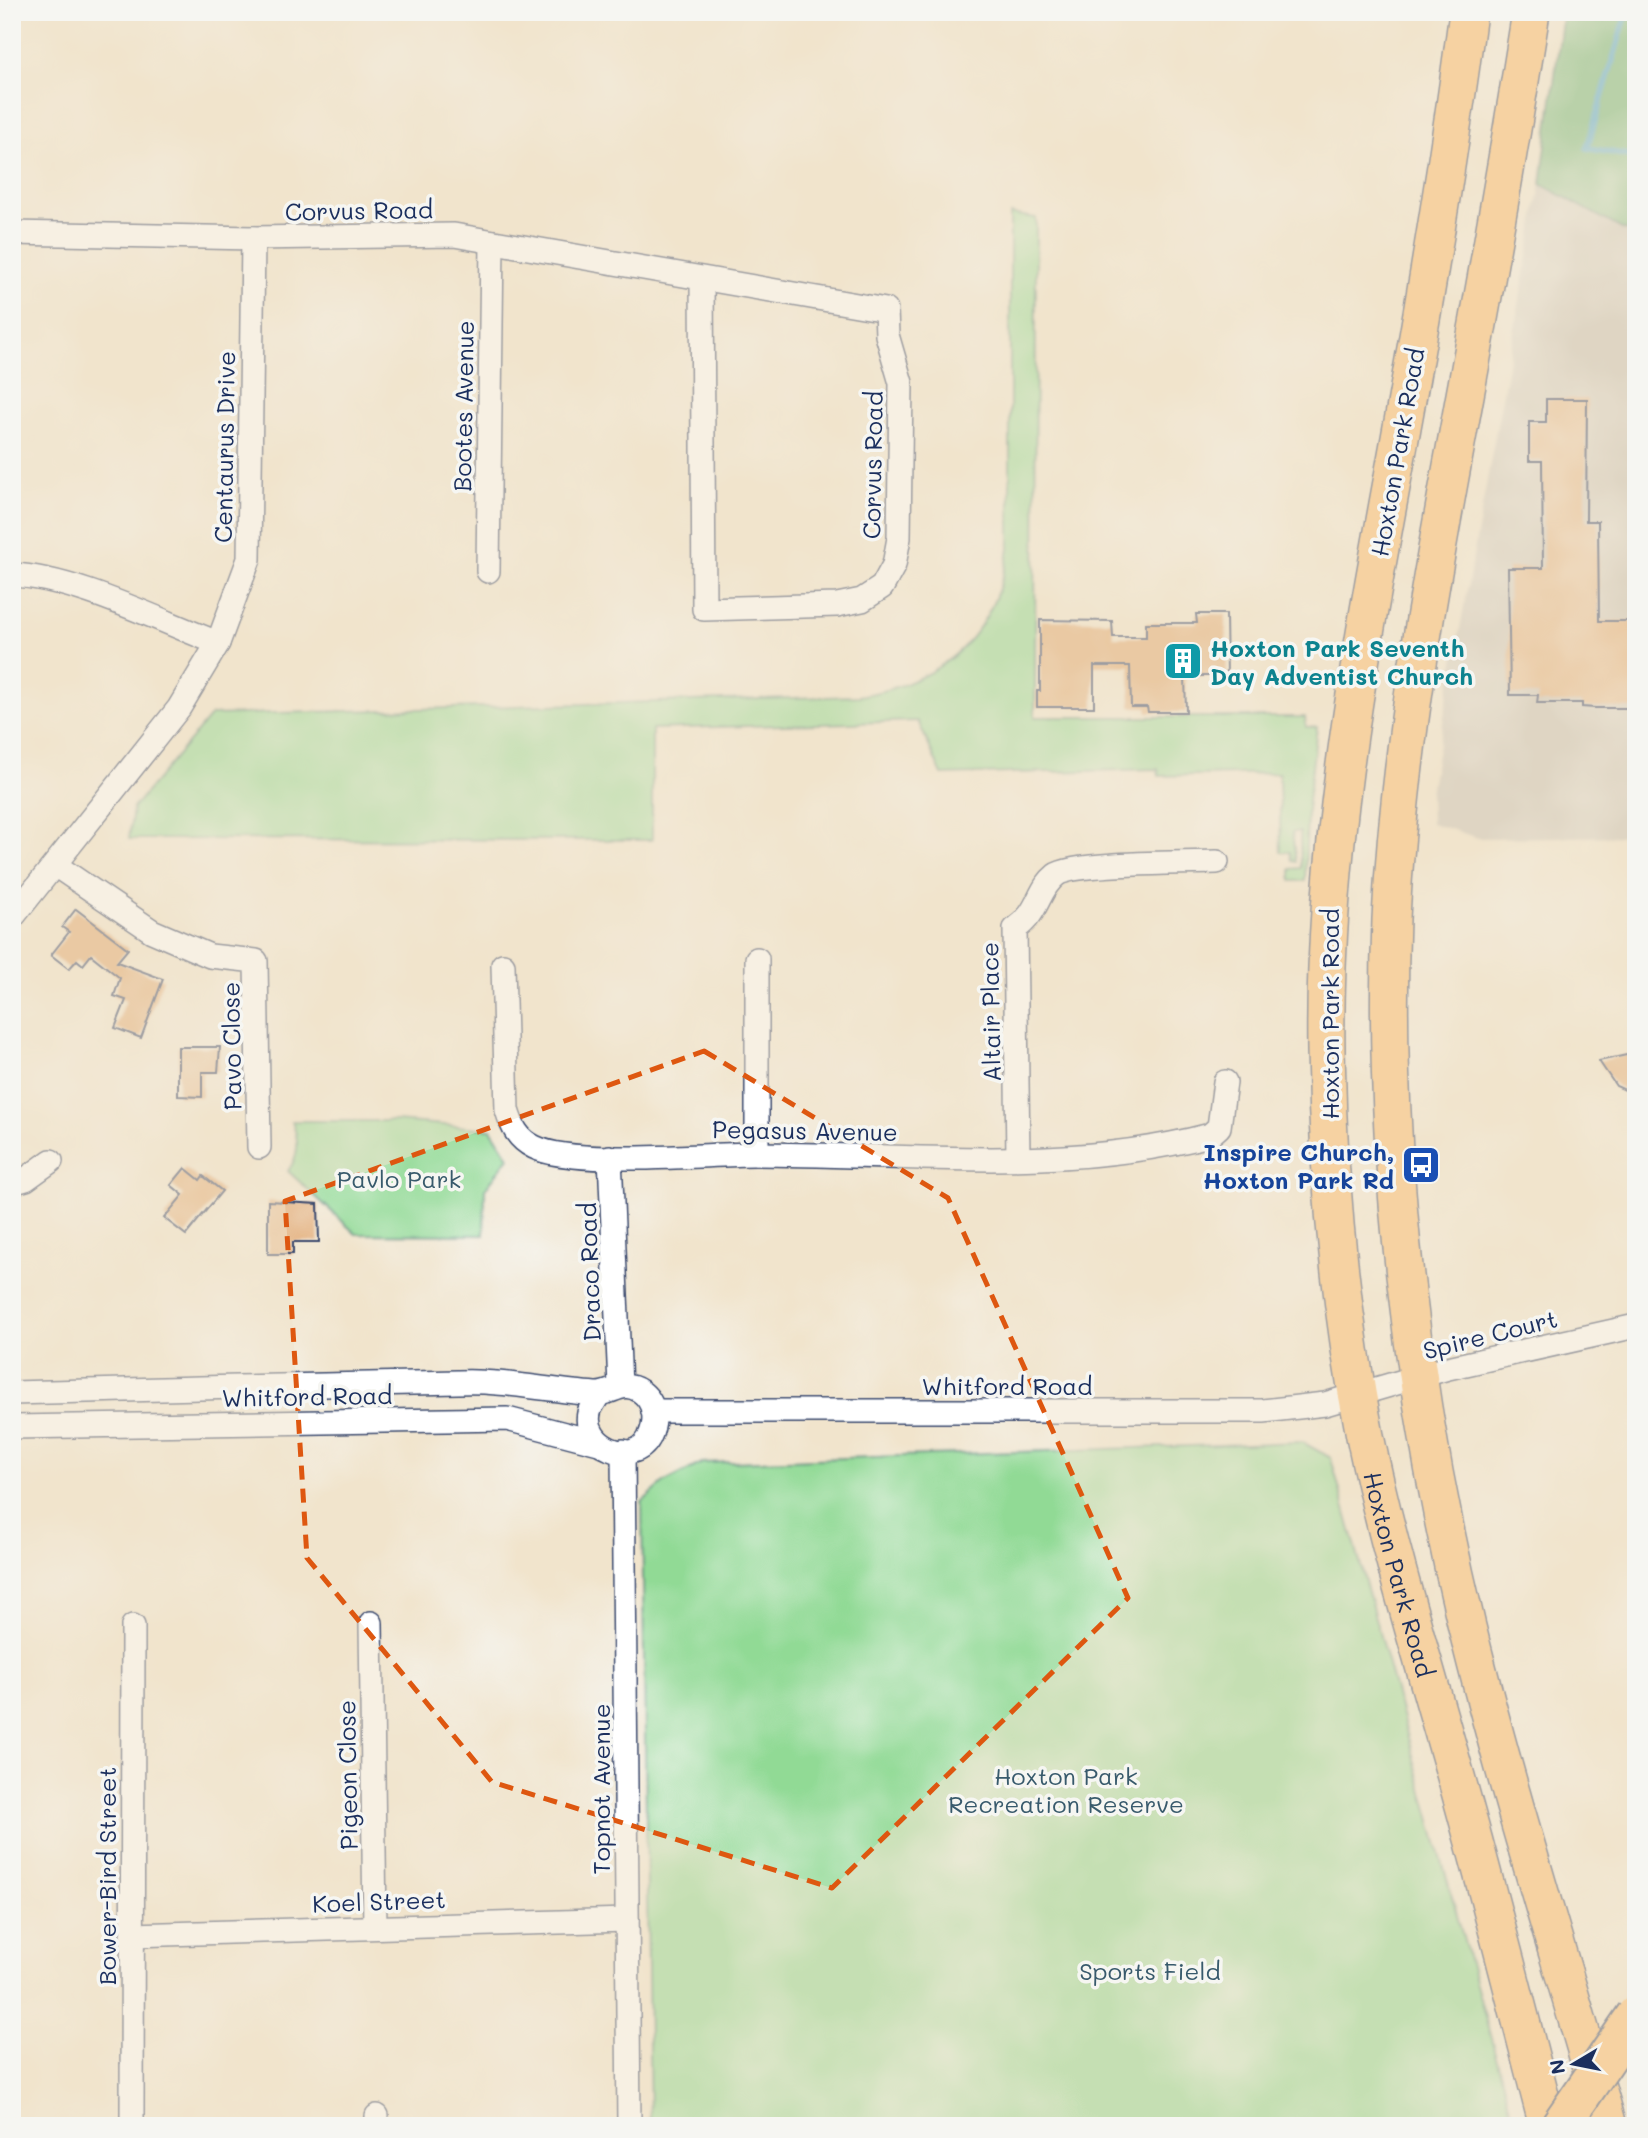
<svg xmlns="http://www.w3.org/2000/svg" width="1648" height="2138" viewBox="0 0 1648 2138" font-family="Mali,sans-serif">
	<rect width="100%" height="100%" fill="#f6f6f2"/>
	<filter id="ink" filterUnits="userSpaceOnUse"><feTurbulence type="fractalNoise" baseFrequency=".0143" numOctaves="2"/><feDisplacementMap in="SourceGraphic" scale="14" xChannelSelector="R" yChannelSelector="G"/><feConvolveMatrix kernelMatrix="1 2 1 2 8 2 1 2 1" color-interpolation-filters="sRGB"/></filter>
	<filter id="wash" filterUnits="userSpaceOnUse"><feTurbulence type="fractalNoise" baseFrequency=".00686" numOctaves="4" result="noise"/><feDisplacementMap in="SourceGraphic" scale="28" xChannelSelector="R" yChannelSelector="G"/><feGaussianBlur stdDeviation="1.57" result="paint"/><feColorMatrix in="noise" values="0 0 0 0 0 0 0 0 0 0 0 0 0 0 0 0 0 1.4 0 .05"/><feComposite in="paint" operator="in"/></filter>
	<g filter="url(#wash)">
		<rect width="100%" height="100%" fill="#f1e4cc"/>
		<!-- industrial -->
		<polygon fill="#c9c3b8" points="1541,184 1622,229 1636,232 1636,836 1478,838 1431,823 1430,793"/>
		<!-- green -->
		<g fill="#91da95" stroke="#56847a" stroke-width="2">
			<path d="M1010,214L1036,218L1035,717H1305L1306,727H1317L1307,809L1305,881H1291V869L1301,868L1300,832H1292L1296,862L1292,861L1290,852H1281L1279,773L1159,776L1158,769L942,775L918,721L652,729V840L129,839L133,808L211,715L859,696C948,681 997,632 1010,543Z"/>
			<path d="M292,1121H396L491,1129L509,1157L485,1189L484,1235L356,1234L288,1171C300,1154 299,1140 292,1121Z"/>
			<polygon points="1302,1442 1331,1458 1515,2126 650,2126 642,1502 665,1482 702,1463"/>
		</g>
		<!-- forest -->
		<polygon fill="#74ba7e" stroke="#48746e" stroke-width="2" points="1563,12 1636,12 1636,232 1622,229 1541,184"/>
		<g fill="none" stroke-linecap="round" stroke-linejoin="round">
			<!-- stream -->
			<polyline stroke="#57add3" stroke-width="6" points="1627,12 1587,148 1636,157"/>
		</g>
		<g id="blocks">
			<!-- building -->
			<g fill="#e2a971">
				<polygon points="1546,399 1587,399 1586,521 1598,521 1599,621 1636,621 1636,708 1595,708 1582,707 1582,703 1537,703 1538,695 1510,695 1508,568 1543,568 1542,461 1529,461 1529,422 1546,422"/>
				<polygon points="1196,614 1226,614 1227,676 1185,676 1186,712 1148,712 1147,707 1131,707 1130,666 1094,666 1094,707 1037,707 1037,691 1040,691 1040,620 1112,621 1113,637 1146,637 1146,623 1197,623"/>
				<polygon points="76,909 128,949 117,962 163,979 141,1038 115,1028 126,1000 114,996 120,978 91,955 83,965 77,960 69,969 51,955 69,932 62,927"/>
				<polygon points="178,1047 220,1047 218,1072 202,1072 202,1097 178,1096"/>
				<polygon points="1636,1053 1636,1095 1616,1086 1599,1061"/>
				<polygon points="185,1168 200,1180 203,1176 222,1191 186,1235 164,1218 183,1195 171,1185"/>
				<polygon points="268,1201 318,1204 319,1242 293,1242 293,1254 268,1254"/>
			</g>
		</g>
	</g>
	<g filter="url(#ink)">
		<use href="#blocks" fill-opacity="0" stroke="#3b4a6e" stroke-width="2"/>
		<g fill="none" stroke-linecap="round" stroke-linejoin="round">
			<defs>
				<g id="minor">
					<polyline points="12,233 253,238 454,235 886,310 887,335 901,383 899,538 894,565 882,587 862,600 837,605 704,609 702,279"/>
					<polyline points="488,571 492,242"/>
					<path d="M12,575C73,577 160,621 218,643"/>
					<polyline points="55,865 152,931 210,956 256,961 259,1147"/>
					<polyline points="12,918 179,708 218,643 249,559 253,238"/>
					<polyline points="757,959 757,1154"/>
					<path d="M503,965L507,1110C512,1127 518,1139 534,1147C574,1167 705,1154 755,1154C906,1154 1062,1174 1210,1135L1219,1127L1225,1082"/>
					<polyline points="610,1157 620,1386"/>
					<path d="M1018,1157L1015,929C1040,912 1037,890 1056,875C1073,862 1190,863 1217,862"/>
					<polyline points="12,1183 26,1179 51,1161"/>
					<path d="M12,1393C161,1389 309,1385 458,1382C504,1380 549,1391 595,1394C612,1395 622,1379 640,1391C656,1402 657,1422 649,1438C633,1468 582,1446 589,1413C590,1407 596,1400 599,1394"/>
					<polyline points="653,1411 1263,1411 1325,1404 1448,1368 1636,1326"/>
					<polyline points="12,1427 507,1419 599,1443"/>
					<polyline points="623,1451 629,2126"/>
					<polyline points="371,1623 375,1927"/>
					<polyline points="132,1935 627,1920"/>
					<polyline points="377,2116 377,2126"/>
					<polyline points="132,2126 133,1626"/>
				</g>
				<g id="primary">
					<path id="s1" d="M1468,12C1448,166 1422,319 1394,471C1359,663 1323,853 1326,1050C1328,1179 1340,1309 1365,1436C1390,1556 1427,1673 1460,1791C1491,1902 1519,2014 1548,2126"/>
					<path d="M1531,12C1510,147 1486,282 1461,417C1430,584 1399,750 1391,919C1382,1154 1412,1399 1467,1627C1508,1794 1561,1960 1608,2126"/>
				</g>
			</defs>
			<!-- minor casing -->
			<use href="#minor" stroke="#3b4a6e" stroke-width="26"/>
			<!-- primary casing -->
			<use href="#primary" stroke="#3b4a6e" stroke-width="40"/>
			<!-- minor -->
			<use href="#minor" stroke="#fff" stroke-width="23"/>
			<!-- primary -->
			<use href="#primary" stroke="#fcbd6f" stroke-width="37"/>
			<defs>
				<polyline id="motorway-bridge" points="1560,2126 1636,2015"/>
			</defs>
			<!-- motorway-bridge casing -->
			<use href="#motorway-bridge" stroke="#3b4a6e" stroke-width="42" stroke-linecap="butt"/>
			<!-- motorway-bridge -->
			<use href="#motorway-bridge" stroke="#fcbd6f" stroke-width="38"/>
		</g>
	</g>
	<!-- marked area -->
	<path d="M0 0H1648V2138H0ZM704,1051L948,1198L1128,1598L832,1888L492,1782L307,1558L285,1201Z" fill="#f1e4cc" fill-opacity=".55" fill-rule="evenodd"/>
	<path fill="none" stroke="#de5710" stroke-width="5" stroke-dasharray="14 9" stroke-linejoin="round" d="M704,1051L948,1198L1128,1598L832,1888L492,1782L307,1558L285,1201Z"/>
	<!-- icons -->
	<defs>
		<symbol id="building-square" viewBox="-11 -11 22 22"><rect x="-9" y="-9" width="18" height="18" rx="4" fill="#0f9aa8" stroke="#f6f6f2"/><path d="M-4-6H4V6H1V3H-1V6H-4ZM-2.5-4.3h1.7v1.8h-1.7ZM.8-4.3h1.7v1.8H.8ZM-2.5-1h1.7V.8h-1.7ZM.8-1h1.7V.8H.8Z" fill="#fff"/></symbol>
		<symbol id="bus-square" viewBox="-11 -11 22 22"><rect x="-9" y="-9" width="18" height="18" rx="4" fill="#1a4fb4" stroke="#f6f6f2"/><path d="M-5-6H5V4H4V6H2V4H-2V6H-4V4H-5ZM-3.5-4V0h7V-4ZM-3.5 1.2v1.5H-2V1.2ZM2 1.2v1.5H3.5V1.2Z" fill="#fff"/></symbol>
	</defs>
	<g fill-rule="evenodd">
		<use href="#building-square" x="1161" y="639" width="44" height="44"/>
		<use href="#bus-square" x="1399" y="1143" width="44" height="44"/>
	</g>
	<g text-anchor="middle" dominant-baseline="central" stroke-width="7" stroke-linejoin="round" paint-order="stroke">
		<!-- street labels -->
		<g font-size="24" fill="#1b2f5e" stroke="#f6f6f2">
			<text transform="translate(359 210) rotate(-1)">Corvus Road</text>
			<text transform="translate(463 406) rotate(-89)">Bootes Avenue</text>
			<text transform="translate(224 447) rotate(-89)">Centaurus Drive</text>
			<text transform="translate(1397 452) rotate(-80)">Hoxton Park Road</text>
			<text transform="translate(872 465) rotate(-89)">Corvus Road</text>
			<text transform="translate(990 1012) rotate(-91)">Altair Place</text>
			<text transform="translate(1329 1014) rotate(-90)">Hoxton Park Road</text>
			<text transform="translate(231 1046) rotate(-91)">Pavo Close</text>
			<text transform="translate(805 1130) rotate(1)">Pegasus Avenue</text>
			<text transform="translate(589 1272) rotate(-92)">Draco Road</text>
			<text transform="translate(1490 1334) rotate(-14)">Spire Court</text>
			<text x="1007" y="1385">Whitford Road</text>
			<text transform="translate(307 1396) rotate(-1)">Whitford Road</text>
			<text stroke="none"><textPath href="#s1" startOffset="1580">Hoxton Park Road</textPath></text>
			<text transform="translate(347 1775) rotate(-91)">Pigeon Close</text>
			<text transform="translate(600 1789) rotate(-90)">Topnot Avenue</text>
			<text transform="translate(106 1876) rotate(-90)">Bower-Bird Street</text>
			<text transform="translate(379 1901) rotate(-2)">Koel Street</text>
		</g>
		<!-- culture labels -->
		<g font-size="24" font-weight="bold" fill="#0d838f" stroke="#f6f6f2" text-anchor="start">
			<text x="1210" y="647">Hoxton Park Seventh<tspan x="1210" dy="28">Day Adventist Church</tspan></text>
		</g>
		<!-- transit labels -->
		<g font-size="24" font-weight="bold" fill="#164399" stroke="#f6f6f2" text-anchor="end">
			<text x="1394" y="1151">Inspire Church,<tspan x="1394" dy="28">Hoxton Park Rd</tspan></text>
		</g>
		<!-- park labels -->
		<g font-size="24" fill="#385a6c" stroke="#f6f6f2">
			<text x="399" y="1178">Pavlo Park</text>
			<text x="1066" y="1775">Hoxton Park<tspan x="1066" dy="28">Recreation Reserve</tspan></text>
			<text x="1150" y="1970">Sports Field</text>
		</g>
	</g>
	<!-- margin -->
	<rect width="1648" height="2138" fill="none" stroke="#f6f6f2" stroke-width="42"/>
	<!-- north arrow -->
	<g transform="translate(1574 2064) rotate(260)" stroke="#f6f6f2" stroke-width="5" paint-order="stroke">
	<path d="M0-5L12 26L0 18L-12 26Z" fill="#1b2f5e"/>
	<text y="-10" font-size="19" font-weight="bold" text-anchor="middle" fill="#1b2f5e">N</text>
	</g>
</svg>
